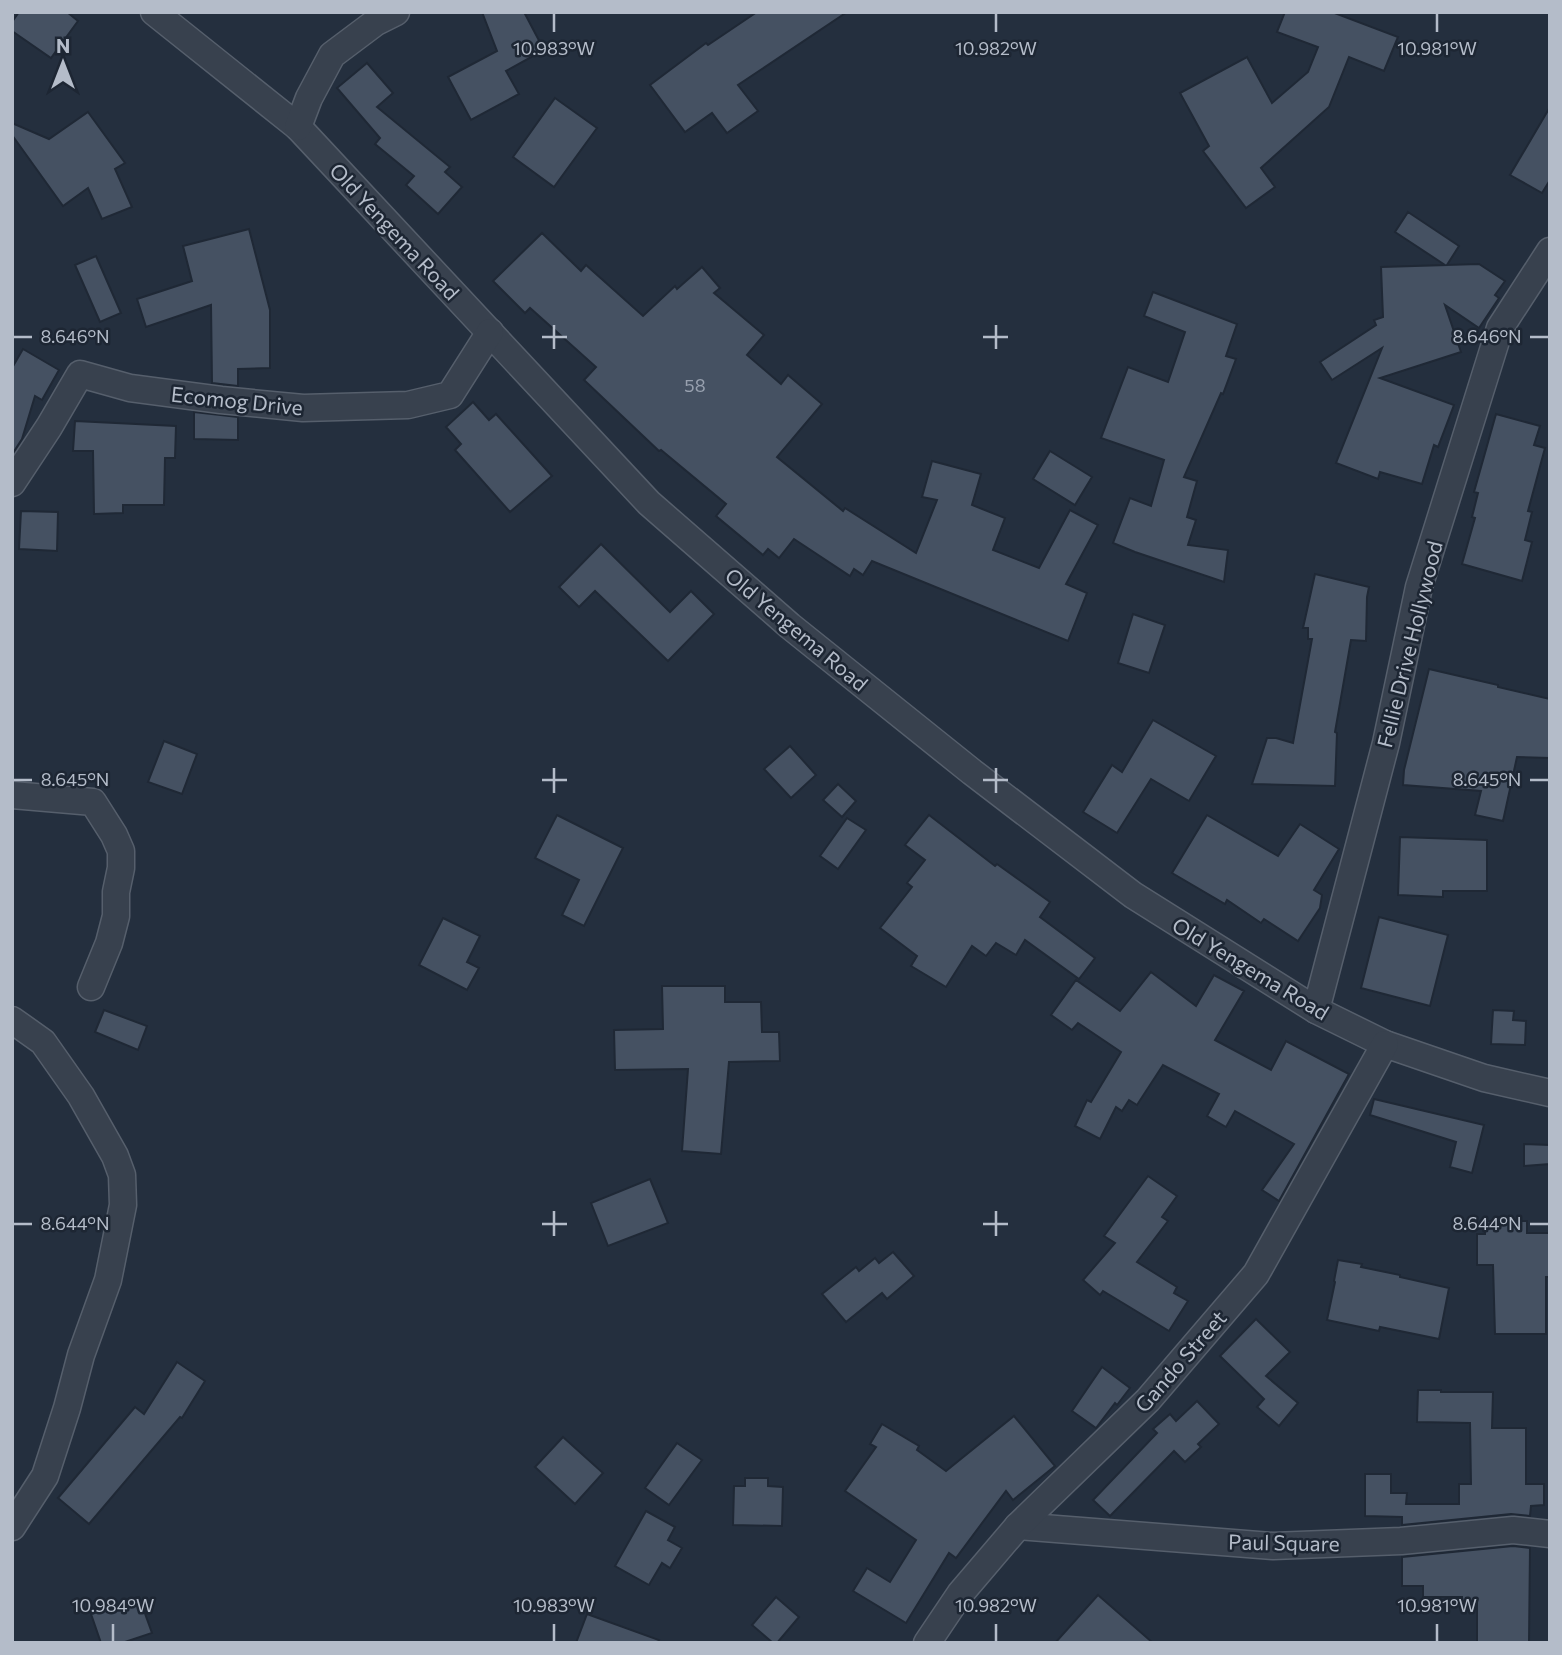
<svg xmlns="http://www.w3.org/2000/svg" width="1562" height="1655" viewBox="0 0 1562 1655" font-family="Commissioner,sans-serif">
	<rect width="100%" height="100%" fill="#242f3e"/>
	<!-- building -->
	<g fill="#455162" stroke="#1f2835" stroke-width="2">
		<polygon points="19,12 67,12 78,21 51,58 12,31 12,22"/>
		<polygon points="482,12 524,12 544,50 506,71 519,94 471,120 448,77 497,51"/>
		<polygon points="757,12 847,12 738,85 758,111 727,133 712,113 685,132 650,85 706,43 708,45"/>
		<polygon points="1285,12 1332,12 1398,37 1384,71 1349,57 1329,107 1261,168 1275,187 1246,208 1203,151 1209,146 1180,93 1247,57 1272,103 1308,72 1318,47 1277,32"/>
		<polygon points="367,63 393,93 377,107 450,167 445,172 462,187 438,214 406,185 414,176 375,144 380,138 337,88"/>
		<polygon points="555,98 597,128 554,187 513,157"/>
		<polygon points="1550,107 1550,180 1542,193 1510,175"/>
		<polygon points="88,112 125,163 115,169 132,207 102,219 88,188 63,206 12,135 12,123 49,139"/>
		<polygon points="1408,212 1459,246 1447,265 1479,264 1505,281 1495,295 1499,298 1479,328 1445,305 1461,352 1380,378 1454,405 1438,447 1434,445 1422,484 1380,472 1378,479 1336,463 1382,348 1332,380 1320,362 1376,325 1374,320 1383,317 1381,267 1445,265 1395,232"/>
		<polygon points="249,229 270,310 270,368 238,369 238,386 212,383 211,305 146,327 137,299 192,281 183,246"/>
		<polygon points="542,233 581,271 586,265 643,316 675,286 677,289 702,267 720,288 714,293 764,335 747,355 781,384 788,375 822,404 777,457 843,511 845,508 916,553 937,500 922,497 932,461 981,474 972,505 1005,518 993,550 1039,568 1070,510 1098,525 1066,584 1087,593 1068,641 872,561 863,575 854,569 850,576 794,539 779,558 768,549 763,555 716,516 726,504 661,450 659,451 584,380 596,367 530,308 525,313 493,281"/>
		<polygon points="96,256 121,313 100,322 75,265"/>
		<polygon points="1153,292 1237,324 1226,356 1236,359 1223,394 1221,393 1184,477 1197,481 1187,517 1196,520 1188,545 1228,550 1224,582 1135,552 1113,543 1130,498 1151,506 1164,460 1101,438 1128,367 1168,382 1185,332 1144,316"/>
		<polygon points="23,349 59,370 42,400 35,396 22,439 13,453 12,368"/>
		<polygon points="473,402 489,420 496,414 552,476 510,512 455,450 461,444 446,427"/>
		<polygon points="194,412 238,417 238,440 194,439"/>
		<polygon points="1496,414 1540,426 1534,445 1545,448 1528,511 1532,512 1525,540 1532,542 1522,581 1462,564 1475,518 1472,517 1478,493 1474,492"/>
		<polygon points="75,421 176,426 175,458 165,458 164,505 123,505 123,513 94,514 93,451 73,451"/>
		<polygon points="1050,451 1092,477 1075,505 1033,479"/>
		<polygon points="21,511 58,512 57,551 19,549"/>
		<polygon points="601,544 670,612 691,591 714,614 668,661 595,591 579,607 559,587"/>
		<polygon points="1315,574 1369,587 1367,597 1366,641 1351,640 1335,732 1337,733 1335,786 1252,784 1267,738 1276,738 1293,743 1312,639 1308,639 1308,628 1303,628"/>
		<polygon points="1133,614 1165,625 1149,673 1118,663"/>
		<polygon points="1429,669 1498,685 1498,687 1550,699 1550,758 1517,757 1503,821 1475,815 1481,791 1403,785 1404,770"/>
		<polygon points="1153,720 1216,756 1189,801 1151,779 1117,833 1083,812 1112,765 1122,772"/>
		<polygon points="164,741 197,754 182,794 148,782"/>
		<polygon points="790,746 816,775 791,798 764,769"/>
		<polygon points="838,784 856,801 842,817 823,800"/>
		<polygon points="557,815 623,848 584,926 562,915 579,880 535,858"/>
		<polygon points="929,815 995,866 997,864 1050,902 1040,917 1095,958 1079,979 1025,940 1016,955 996,943 986,956 972,946 946,987 911,966 917,956 880,928 912,887 907,883 925,860 905,845"/>
		<polygon points="1207,815 1278,856 1300,824 1339,849 1314,890 1322,895 1320,908 1298,941 1264,919 1261,923 1227,900 1225,904 1172,873"/>
		<polygon points="847,818 866,830 838,869 820,856"/>
		<polygon points="1400,837 1487,840 1487,891 1443,891 1443,897 1398,895"/>
		<polygon points="1379,917 1448,935 1430,1006 1361,988"/>
		<polygon points="443,918 480,936 467,962 479,968 467,990 419,965"/>
		<polygon points="1151,972 1196,1006 1214,975 1244,991 1215,1040 1271,1070 1286,1041 1349,1074 1279,1201 1262,1190 1294,1144 1235,1111 1226,1127 1207,1116 1219,1094 1163,1065 1137,1105 1129,1100 1122,1111 1116,1107 1100,1139 1075,1126 1087,1100 1091,1102 1121,1052 1078,1023 1072,1030 1051,1015 1076,980 1120,1011"/>
		<polygon points="662,986 725,986 725,1002 761,1002 762,1032 779,1032 780,1061 729,1062 721,1154 682,1151 688,1069 615,1070 614,1030 663,1029"/>
		<polygon points="104,1010 147,1026 138,1050 95,1032"/>
		<polygon points="1493,1010 1514,1011 1513,1020 1526,1021 1525,1045 1491,1044"/>
		<polygon points="1374,1099 1484,1125 1472,1173 1450,1167 1456,1142 1370,1115"/>
		<polygon points="1524,1144 1550,1145 1550,1164 1524,1166"/>
		<polygon points="1148,1176 1177,1196 1162,1217 1168,1221 1137,1262 1177,1287 1174,1293 1188,1301 1169,1331 1103,1291 1100,1295 1083,1280 1115,1243 1104,1236"/>
		<polygon points="650,1179 668,1223 608,1246 591,1203"/>
		<polygon points="1485,1221 1527,1221 1527,1233 1550,1233 1550,1277 1546,1277 1546,1334 1495,1334 1493,1265 1477,1265 1477,1234 1485,1234"/>
		<polygon points="893,1252 914,1276 887,1299 882,1293 846,1322 822,1294 856,1267 859,1271 875,1258 879,1263"/>
		<polygon points="1338,1260 1362,1264 1361,1267 1400,1275 1400,1277 1449,1288 1439,1339 1380,1327 1379,1331 1327,1320 1335,1282 1334,1281"/>
		<polygon points="1256,1319 1290,1352 1266,1376 1298,1403 1279,1426 1257,1407 1264,1399 1220,1356"/>
		<polygon points="177,1362 205,1381 182,1418 180,1417 89,1524 58,1498 135,1407 144,1414"/>
		<polygon points="1102,1367 1130,1388 1117,1405 1115,1403 1096,1428 1072,1411"/>
		<polygon points="1418,1390 1441,1390 1441,1392 1493,1392 1492,1428 1526,1428 1526,1484 1544,1484 1544,1505 1531,1506 1530,1516 1511,1514 1402,1525 1402,1517 1365,1516 1365,1474 1391,1474 1391,1493 1407,1493 1406,1504 1459,1504 1459,1484 1471,1484 1470,1423 1417,1422"/>
		<polygon points="1197,1401 1219,1424 1198,1444 1201,1447 1185,1462 1174,1451 1110,1516 1093,1500 1157,1433 1153,1429 1170,1414 1176,1421"/>
		<polygon points="1014,1416 1055,1466 1013,1500 1006,1491 956,1558 949,1553 906,1623 853,1591 867,1568 890,1582 916,1540 845,1491 876,1447 870,1444 882,1424 919,1446 917,1450 946,1471"/>
		<polygon points="563,1437 603,1473 575,1504 535,1467"/>
		<polygon points="677,1443 702,1460 669,1505 645,1488"/>
		<polygon points="745,1478 768,1478 768,1486 783,1487 782,1526 733,1525 734,1486 745,1486"/>
		<polygon points="646,1511 675,1527 668,1540 682,1548 670,1568 662,1563 649,1585 615,1566"/>
		<polygon points="1513,1546 1530,1548 1529,1643 1477,1643 1477,1603 1462,1603 1462,1597 1423,1597 1423,1586 1402,1586 1402,1557"/>
		<polygon points="1098,1595 1153,1643 1055,1643"/>
		<polygon points="139,1597 152,1633 122,1643 101,1643 91,1614"/>
		<polygon points="776,1597 799,1617 777,1643 773,1643 752,1625"/>
		<polygon points="587,1614 659,1640 658,1643 576,1643"/>
	</g>
	<g fill="none" stroke-linecap="round" stroke-linejoin="round">
		<defs>
			<g id="minor">
				<polyline points="154,12 298,127 649,503 790,626 972,772 1133,895 1316,1010 1385,1044 1484,1078 1550,1093"/>
				<polyline points="298,127 309,98 332,55 376,22 396,12"/>
				<polyline points="12,483 49,427 80,374 130,388 221,400 303,408 408,405 450,395 490,332"/>
				<polyline points="12,795 93,802 114,835 121,851 121,868 116,892 116,916 109,943 91,987"/>
				<polyline points="1316,1010 1386,743 1419,587 1500,328 1550,251"/>
				<polyline points="12,1020 43,1042 81,1096 115,1156 122,1175 123,1205 108,1280 81,1355 67,1408 45,1476 12,1527"/>
				<polyline points="1018,1526 1273,1546 1401,1541 1513,1530 1550,1534"/>
				<polyline points="927,1643 960,1594 1018,1526 1148,1400 1256,1274 1385,1044"/>
			</g>
		</defs>
		<!-- minor casing -->
		<use href="#minor" stroke="#565f6c" stroke-width="29"/>
		<!-- minor -->
		<use href="#minor" stroke="#38414e" stroke-width="26"/>
	</g>
	<!-- ticks -->
	<path fill="none" stroke="#b4bcc9" stroke-width="2.5" d="M554,14V32M996,14V32M1437,14V32M554,325V349M996,325V349M14,337H32M542,337H567M983,337H1008M1530,337H1548M554,768V793M996,768V793M14,780H32M542,780H567M983,780H1008M1530,780H1548M554,1211V1236M996,1211V1236M14,1224H32M542,1224H567M983,1224H1008M1530,1224H1548M113,1624V1641M554,1624V1641M996,1624V1641M1437,1624V1641"/>
	<g text-anchor="middle" dominant-baseline="central" stroke-width="5" stroke-linejoin="round" paint-order="stroke">
		<!-- number labels -->
		<g font-size="18" fill="#98a1af">
			<text x="695" y="385">58</text>
		</g>
		<!-- street labels -->
		<g font-size="21" fill="#b4bcc9" stroke="#1d2633">
			<text transform="translate(395 231) rotate(47)">Old Yengema Road</text>
			<text transform="translate(237 400) rotate(6)">Ecomog Drive</text>
			<text transform="translate(797 629) rotate(40)">Old Yengema Road</text>
			<text transform="translate(1409 644) rotate(-76)">Fellie Drive Hollywood</text>
			<text transform="translate(1251 968) rotate(31)">Old Yengema Road</text>
			<text transform="translate(1180 1361) rotate(-49)">Gando Street</text>
			<text transform="translate(1284 1542) rotate(1)">Paul Square</text>
		</g>
	</g>
	<g font-size="18" text-anchor="middle" fill="#b4bcc9" stroke="#1d2633" stroke-width="5" stroke-linejoin="round" paint-order="stroke">
		<text x="554" y="55">10.983°W</text>
		<text x="996" y="55">10.982°W</text>
		<text x="1437" y="55">10.981°W</text>
		<text x="75" y="343">8.646°N</text>
		<text x="1487" y="343">8.646°N</text>
		<text x="75" y="786">8.645°N</text>
		<text x="1487" y="786">8.645°N</text>
		<text x="75" y="1230">8.644°N</text>
		<text x="1487" y="1230">8.644°N</text>
		<text x="113" y="1612">10.984°W</text>
		<text x="554" y="1612">10.983°W</text>
		<text x="996" y="1612">10.982°W</text>
		<text x="1437" y="1612">10.981°W</text>
	</g>
	<!-- border -->
	<rect width="1562" height="1655" fill="none" stroke="#b4bcc9" stroke-width="28"/>
	<!-- north arrow -->
	<g transform="translate(63 63)" stroke="#1d2633" stroke-width="5" paint-order="stroke">
	<path d="M0-5L12 26L0 18L-12 26Z" fill="#b4bcc9"/>
	<text y="-10" font-size="19" font-weight="bold" text-anchor="middle" fill="#b4bcc9">N</text>
	</g>
</svg>
